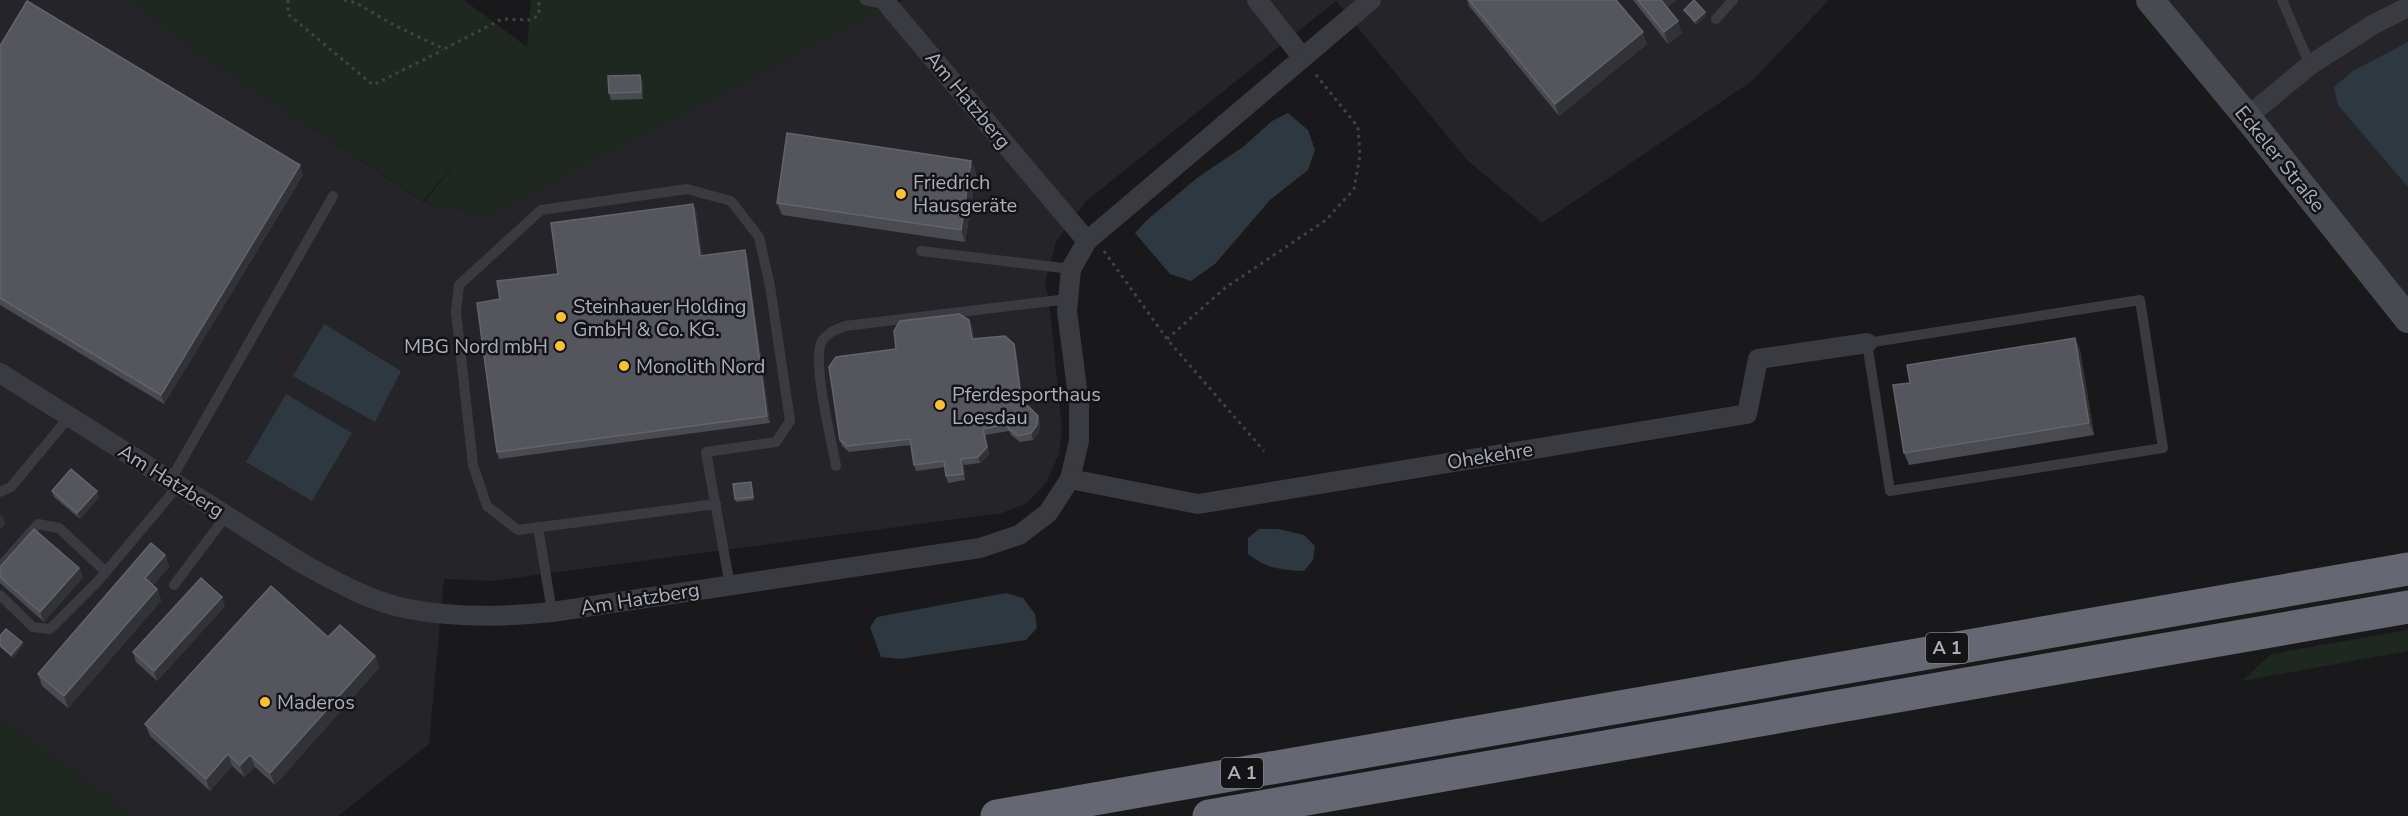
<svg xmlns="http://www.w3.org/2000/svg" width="2408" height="816" viewBox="0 0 2408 816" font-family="'Nunito Sans',sans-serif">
	<rect width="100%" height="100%" fill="#19191c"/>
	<!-- built -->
	<g fill="#252529">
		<polygon points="0,0 131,0 205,58 424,202 486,215 904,0 1829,0 1752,81 1542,223 1467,160 1336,1 1085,202 1056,242 1045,283 1049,300 1062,428 1059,454 1046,483 1027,503 1002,513 492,581 444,579 429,744 338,816 134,816 0,718"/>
		<polygon points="2150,0 2408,0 2408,319"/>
	</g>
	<!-- green -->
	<g fill="#1e2720">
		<polygon points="131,0 464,0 527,47 531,0 882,0 889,9 486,215 424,202 462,155 423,201 205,58"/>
		<polygon points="2408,630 2408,651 2242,681 2271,654"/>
		<polygon points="0,718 134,816 0,816"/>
	</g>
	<!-- water -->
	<g fill="#2e3841">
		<polygon points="2408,42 2408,187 2338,105 2334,87 2353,71"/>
		<polygon points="1288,113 1308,130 1315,150 1308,170 1270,200 1215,264 1191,281 1170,274 1135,233 1147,220 1197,178 1243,147 1272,121"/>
		<polygon points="324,324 401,371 375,422 293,376"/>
		<polygon points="286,394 352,433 312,501 246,462"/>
		<path d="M1259,529H1278L1304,535L1315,546L1313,560L1304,571C1280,570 1268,569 1248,554V538Z"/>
		<polygon points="1006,593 1023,598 1035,614 1037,628 1026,640 900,659 881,657 870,627 877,617"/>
	</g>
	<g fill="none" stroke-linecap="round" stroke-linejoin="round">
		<!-- path -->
		<g stroke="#404248" stroke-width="3" stroke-dasharray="3 4.5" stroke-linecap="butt">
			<polyline points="288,0 288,14 373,85 443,50"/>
			<polyline points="344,0 356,3 394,25 444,49 502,19 532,20 539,14 539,0"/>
			<polyline points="1104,251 1167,339 1264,451"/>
			<polyline points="1167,339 1225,288 1326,220 1354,189 1360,155 1358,127 1313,71"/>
		</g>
		<!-- lane -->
		<g stroke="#3a3b41" stroke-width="10">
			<polyline points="865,0 888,5"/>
			<polyline points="2282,0 2310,65"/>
			<polyline points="1716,19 1733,0"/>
			<polyline points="921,251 1071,269"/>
			<polygon points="2140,300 2163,448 1890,491 1867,343"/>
			<path d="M836,466C832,442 811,360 822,341C828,332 836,330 845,326L1068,299"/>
			<polyline points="170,481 333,196"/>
			<polyline points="0,492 11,487 69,417"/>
			<polyline points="716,504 518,530 487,506 473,465 456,312 459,285 541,210 687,189 731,201 759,237 770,286 790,421 776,442 706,452 730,586"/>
			<polyline points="538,527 552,612"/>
			<polyline points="0,567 38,524 59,528 106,572"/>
			<polyline points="174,585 226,516"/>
			<polyline points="0,595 33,627 50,629 99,580 178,486"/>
		</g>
		<!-- street -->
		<g stroke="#3a3b41" stroke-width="20">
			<polyline points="1257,0 1303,58"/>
			<polyline points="888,5 1087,241"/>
			<polyline points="2247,117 2310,65 2374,24 2408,7"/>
			<path d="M0,373L300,562C334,581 371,602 409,609C456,618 505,617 552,612L980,548L1019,535L1048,513L1070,479L1079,441V404L1067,311L1071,269L1087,241L1371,0"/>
			<polyline points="1070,479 1198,504 1747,414 1758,359 1867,343"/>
		</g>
		<!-- secondary -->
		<polyline stroke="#484a51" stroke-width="28" points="2150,0 2247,117 2408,319"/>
		<!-- highway -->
		<g stroke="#656872" stroke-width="33">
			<polyline points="997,816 2408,569"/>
			<polyline points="1209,816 2408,607"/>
		</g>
	</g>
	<!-- wall -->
	<g fill="#4a4b51">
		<polygon points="1467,0 1616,0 1647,44 1559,116 1469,6"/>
		<polygon points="1633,0 1676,0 1667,7 1682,33 1668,44"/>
		<polygon points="1684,10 1705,12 1706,15 1696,25 1686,13"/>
		<polygon points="0,46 303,175 164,404 0,305"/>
		<polygon points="643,81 643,99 611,100 609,93"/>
		<polygon points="971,161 976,173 965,242 782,215 777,203"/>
		<polygon points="696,210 702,256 747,257 770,423 499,459 497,452 500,299 558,274"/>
		<polygon points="972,326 974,339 1014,344 1016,350 1023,405 1040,422 1039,432 1033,440 1020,442 1011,435 1009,431 985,435 989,454 980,463 964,465 965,480 948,483 946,476 945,467 916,471 914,465 911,445 849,452 842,446 840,440 896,349"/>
		<polygon points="2075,338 2080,350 2094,435 1909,465 1904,453 1910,383"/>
		<polygon points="751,482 754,500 736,502 735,499"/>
		<polygon points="52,491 99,497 80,519 54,497"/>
		<polygon points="165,555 169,567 153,585 157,589 161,601 68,708 42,686 38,674"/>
		<polygon points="0,567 79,568 83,577 44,622 0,583"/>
		<polygon points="225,606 157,681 136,662 133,652"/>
		<polygon points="0,636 22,642 23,645 13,658 0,647"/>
		<polygon points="328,637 375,656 379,668 275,785 255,767 244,777 232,766 210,791 150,736 145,724"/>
	</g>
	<!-- shaded-wall -->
	<g fill="#323337">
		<polygon points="1660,0 1676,0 1663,10"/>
		<polygon points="1705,12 1706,15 1696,25 1695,21"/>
		<polygon points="1678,21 1682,33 1668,44 1664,32"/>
		<polygon points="1643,32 1647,44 1559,116 1555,104"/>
		<polygon points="640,75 643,81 643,99 641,92"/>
		<polygon points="971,161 976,173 965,242 961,230"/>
		<polygon points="300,165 303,175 164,404 161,395"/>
		<polygon points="693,204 696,210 703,263 700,256"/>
		<polygon points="745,250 747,257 770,423 767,416"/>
		<polygon points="969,320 972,326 975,346 972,339"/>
		<polygon points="2075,338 2080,350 2094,435 2089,423"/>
		<polygon points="1014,344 1016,350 1024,411 1022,405"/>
		<polygon points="1038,416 1040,422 1039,432 1033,440 1031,433"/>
		<polygon points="983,429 989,454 980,463 978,457"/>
		<polygon points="961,459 964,465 965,480 963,474"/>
		<polygon points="97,491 99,497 80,519 77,513"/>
		<polygon points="2,514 5,524 0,530 0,517"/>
		<polygon points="165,555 169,567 149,590 145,578"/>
		<polygon points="79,568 83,577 44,622 40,612"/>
		<polygon points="157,589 161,601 68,708 64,696"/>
		<polygon points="222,597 225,606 157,681 154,671"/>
		<polygon points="22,642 23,645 13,658 11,655"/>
		<polygon points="375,656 379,668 275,785 270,773"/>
		<polygon points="228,754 232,766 210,791 206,779"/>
		<polygon points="250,755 255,767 244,777 240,765"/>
	</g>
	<!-- building -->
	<g fill="#55565d" stroke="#62646c" stroke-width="1.5">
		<polygon points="1469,0 1616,0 1643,32 1555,104"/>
		<polygon points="1638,0 1661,0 1678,21 1664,32"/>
		<polygon points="1694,0 1705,12 1695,21 1684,10"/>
		<polygon points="27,1 300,165 161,395 0,298 0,46"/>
		<polygon points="640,75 641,92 609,93 608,76"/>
		<polygon points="787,133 971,161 961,230 777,203"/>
		<polygon points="693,204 700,256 745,250 767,416 497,452 477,303 500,299 497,281 558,274 551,223"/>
		<polygon points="959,314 969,320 972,339 1005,336 1014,344 1022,405 1028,406 1038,416 1037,425 1031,433 1018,436 1009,429 1007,424 983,429 987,447 978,457 961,459 963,474 946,476 944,461 914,465 910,439 847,446 840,440 829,367 836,357 896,349 894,331 900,321"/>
		<polygon points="2075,338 2089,423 1904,453 1893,385 1910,383 1907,365"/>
		<polygon points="71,469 97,491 77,513 52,491"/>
		<polygon points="751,482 753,497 735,499 733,484"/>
		<polygon points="34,529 79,568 40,612 0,577 0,567"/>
		<polygon points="151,543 165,555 145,578 157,589 64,696 38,674"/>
		<polygon points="201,578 222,597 154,671 133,652"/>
		<polygon points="271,586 328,637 340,625 375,656 270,773 250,755 240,765 228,754 206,779 145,724"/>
		<polygon points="6,629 22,642 11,655 0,645 0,636"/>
	</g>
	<!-- markers -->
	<g fill="#ffc12e" stroke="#141417" stroke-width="2">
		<circle cx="901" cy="194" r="6"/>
		<circle cx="561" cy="317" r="6"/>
		<circle cx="560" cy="346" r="6"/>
		<circle cx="624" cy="366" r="6"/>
		<circle cx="940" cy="405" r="6"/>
		<circle cx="265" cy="702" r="6"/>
	</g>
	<g text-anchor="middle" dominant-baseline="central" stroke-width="5" stroke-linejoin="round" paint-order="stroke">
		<!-- shield labels -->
		<g fill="#141417" stroke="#7e808a" stroke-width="1.5">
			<rect x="1926" y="633" width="42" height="30" rx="4.5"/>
			<rect x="1221" y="758" width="42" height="30" rx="4.5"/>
		</g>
		<g font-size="18" font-weight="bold" fill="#abafbc">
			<text x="1947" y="648">A 1</text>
			<text x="1242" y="773">A 1</text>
		</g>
		<!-- street labels -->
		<g font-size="20" fill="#abafbc" stroke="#141417">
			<text transform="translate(968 100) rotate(50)">Am Hatzberg</text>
			<text transform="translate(2280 159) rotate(51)">Eckeler Straße</text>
			<text transform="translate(1490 456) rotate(-9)">Ohekehre</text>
			<text transform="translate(171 481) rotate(32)">Am Hatzberg</text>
			<text transform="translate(640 599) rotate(-9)">Am Hatzberg</text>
		</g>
		<!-- poi labels -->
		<g font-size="20" fill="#abafbc" stroke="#141417" text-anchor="start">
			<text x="913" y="182">Friedrich<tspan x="913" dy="23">Hausgeräte</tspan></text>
			<text x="573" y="306">Steinhauer Holding<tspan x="573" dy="23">GmbH &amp; Co. KG.</tspan></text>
			<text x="548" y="346" text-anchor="end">MBG Nord mbH</text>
			<text x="636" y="366">Monolith Nord</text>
			<text x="952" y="394">Pferdesporthaus<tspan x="952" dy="23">Loesdau</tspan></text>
			<text x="277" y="702">Maderos</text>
		</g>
	</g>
</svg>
